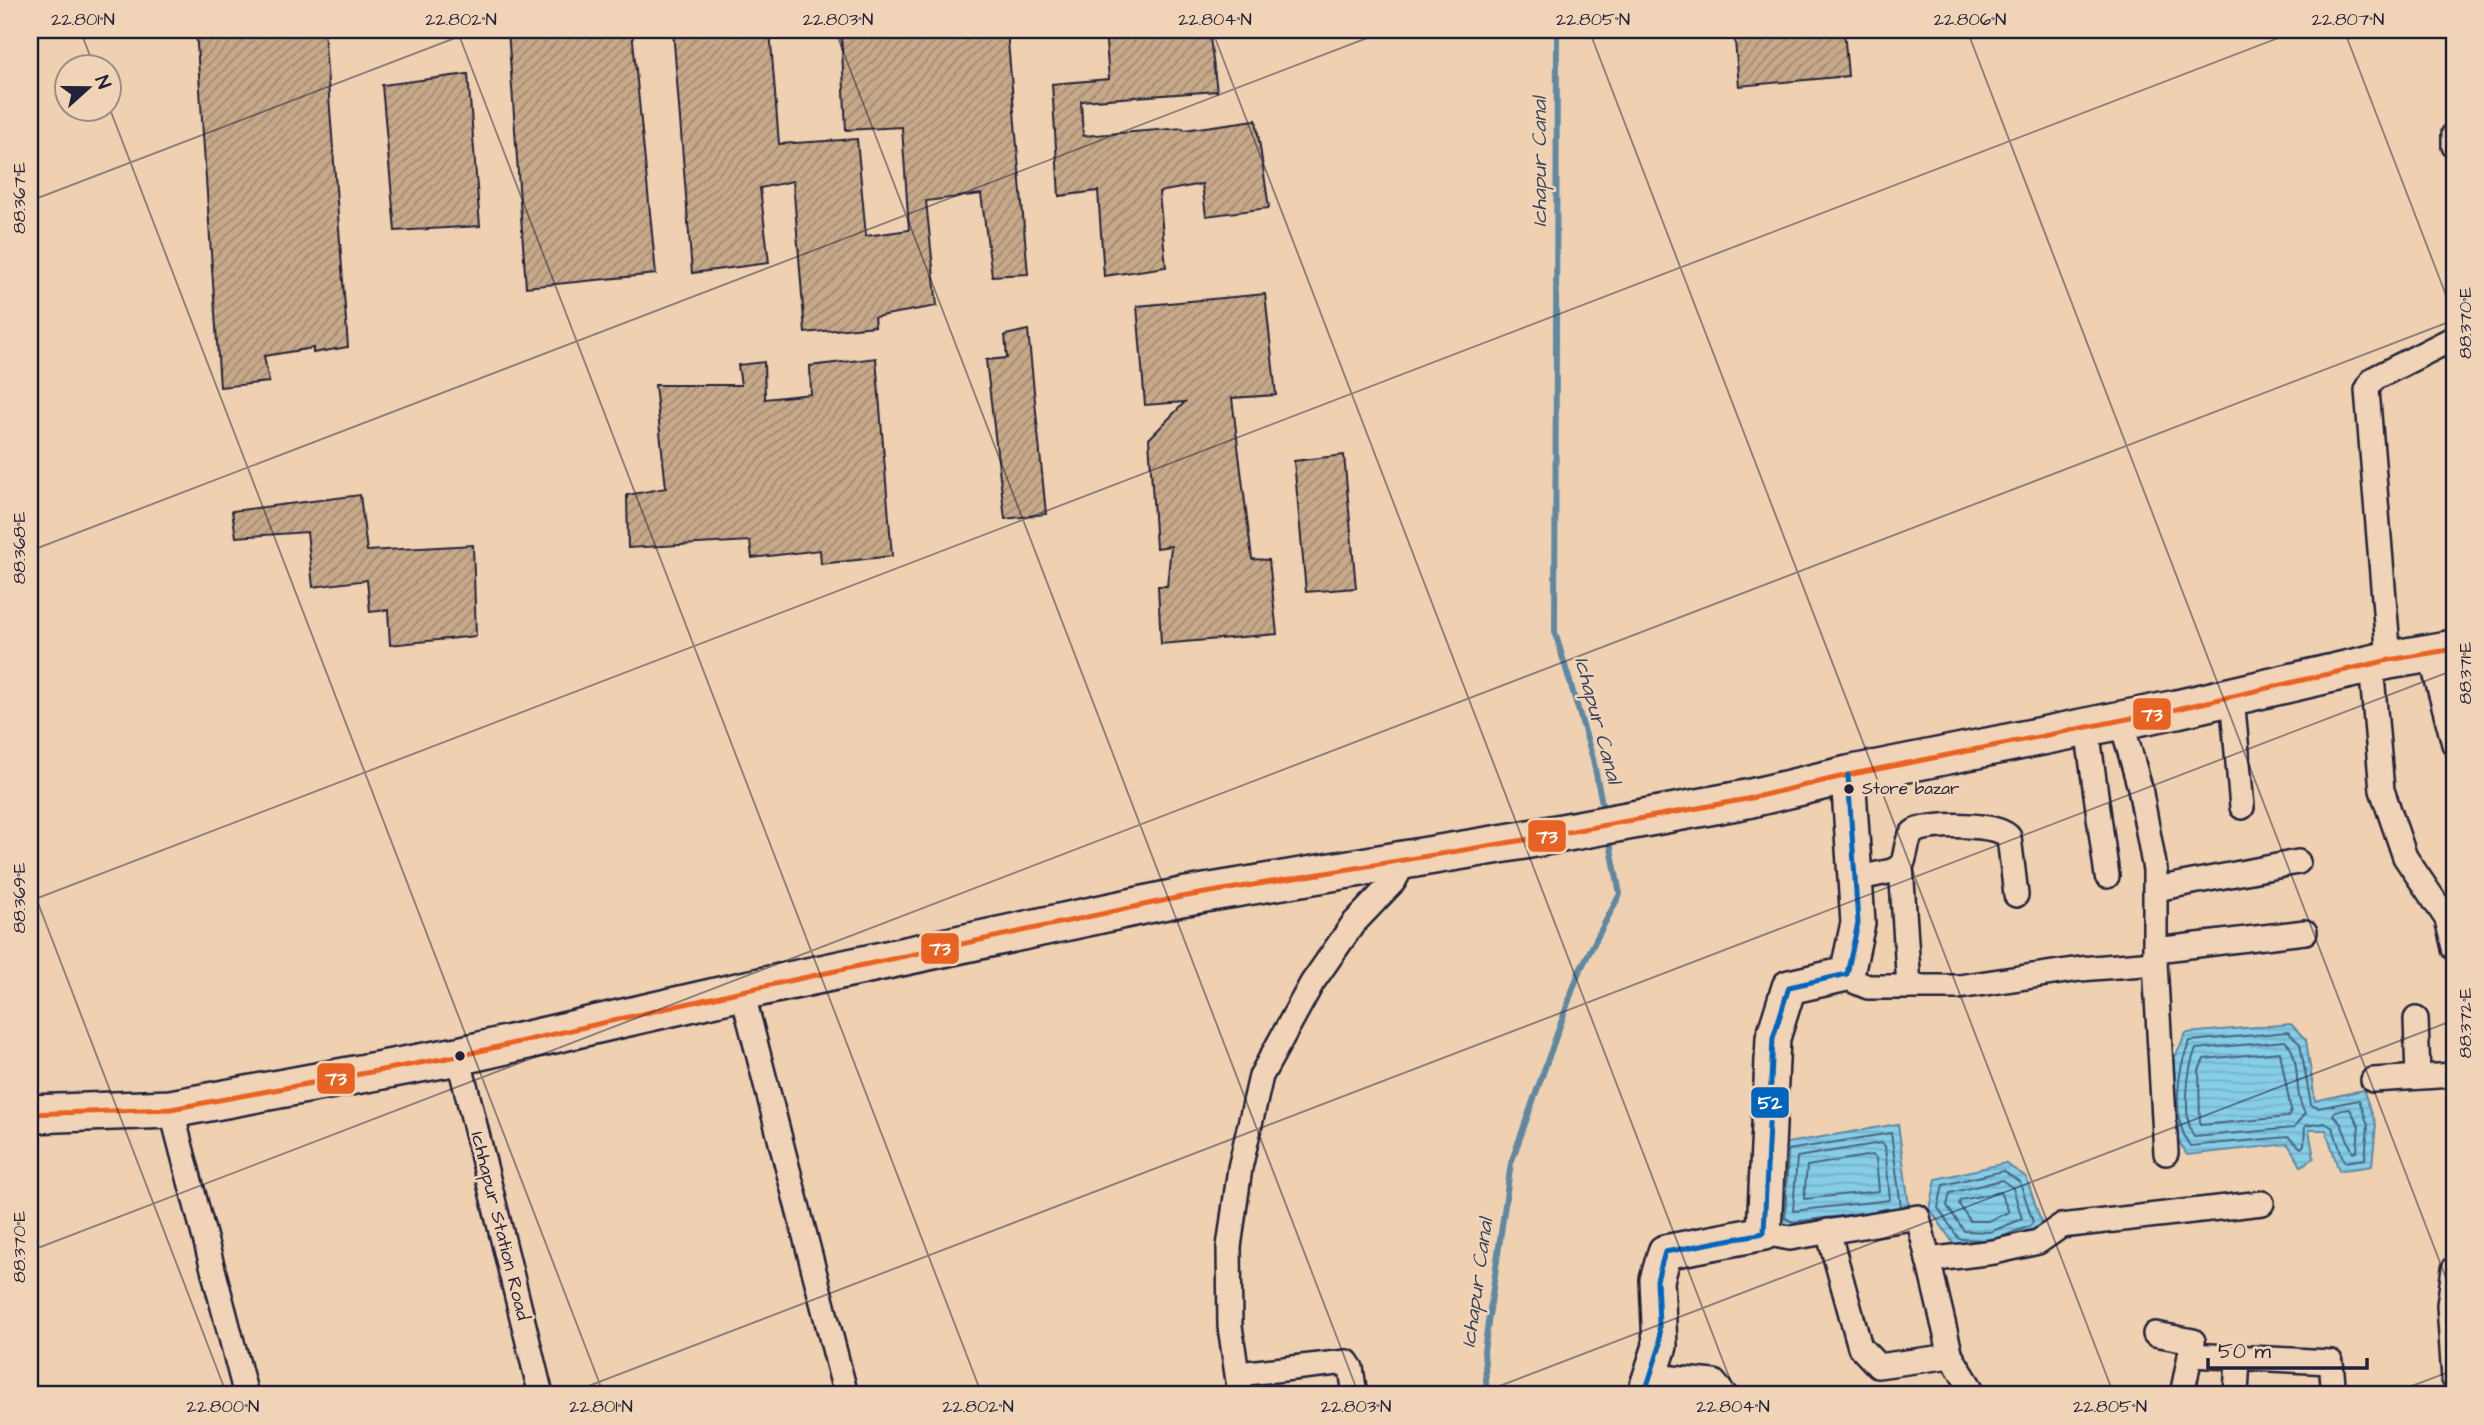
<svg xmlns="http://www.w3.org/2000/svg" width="2484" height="1425" viewBox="0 0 2484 1425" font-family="'Architects Daughter',sans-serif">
	<defs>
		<pattern id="water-rules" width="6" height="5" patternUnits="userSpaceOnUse" patternTransform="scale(1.75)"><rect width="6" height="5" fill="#86cde7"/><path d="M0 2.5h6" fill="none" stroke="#73b0c7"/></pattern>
		<pattern id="building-hatch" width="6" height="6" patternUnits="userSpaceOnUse" patternTransform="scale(1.75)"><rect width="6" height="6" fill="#c7a989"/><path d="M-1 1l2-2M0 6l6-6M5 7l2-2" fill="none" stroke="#a18971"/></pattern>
	</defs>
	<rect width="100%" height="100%" fill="#efd1b1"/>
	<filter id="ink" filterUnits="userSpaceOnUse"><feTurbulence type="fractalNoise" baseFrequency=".0143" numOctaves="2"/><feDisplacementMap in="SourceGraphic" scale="14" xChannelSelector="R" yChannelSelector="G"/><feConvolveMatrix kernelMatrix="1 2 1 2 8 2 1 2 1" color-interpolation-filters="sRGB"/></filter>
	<g filter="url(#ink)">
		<!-- water -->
		<g fill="url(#water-rules)" stroke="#5e89a2" stroke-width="2">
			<polygon points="2291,1024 2306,1040 2315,1101 2363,1090 2376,1124 2372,1166 2339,1171 2326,1130 2309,1130 2314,1158 2301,1166 2288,1144 2187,1155 2174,1134 2172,1064 2186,1033"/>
			<polygon points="1898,1124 1910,1213 1792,1229 1776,1222 1781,1144"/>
			<path d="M2005,1163L2026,1177L2041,1222C2025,1248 1984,1247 1956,1247L1930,1209L1936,1179Z"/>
		</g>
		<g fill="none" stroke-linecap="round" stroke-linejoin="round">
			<!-- shore -->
			<g stroke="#4a6680" stroke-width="2">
				<path d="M2288,1032L2300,1044L2311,1105L2318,1108L2359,1100L2368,1125L2365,1159L2344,1162L2333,1128L2325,1123L2305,1126L2304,1145L2301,1148L2288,1137L2190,1146C2171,1118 2177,1070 2190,1041Z"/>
				<path d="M2285,1041C2303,1057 2292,1093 2305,1113L2294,1128L2194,1137C2182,1118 2187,1068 2196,1049Z"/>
				<polygon points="2280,1052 2291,1111 2288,1117 2200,1125 2199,1070 2204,1059"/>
				<polygon points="2350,1109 2359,1126 2357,1151 2353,1153 2341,1124 2333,1115 2335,1111"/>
				<polygon points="1881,1143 1885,1146 1890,1200 1793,1211 1797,1157"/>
				<polygon points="1872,1155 1876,1158 1879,1191 1804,1199 1807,1166"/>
				<polygon points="2002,1180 2013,1188 2022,1219 1990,1232 1964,1231 1947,1206 1950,1193"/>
				<polygon points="2000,1192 2009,1212 1988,1221 1970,1221 1959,1204 1961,1200"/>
				<polyline points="1864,1213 1793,1222 1785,1218 1788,1150 1891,1133 1901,1207"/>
				<polyline points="1981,1240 1959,1239 1938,1208 1943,1185 2003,1171 2020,1182 2033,1222 2030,1226 2001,1237"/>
			</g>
			<!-- stream -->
			<g stroke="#5e89a2" stroke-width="6">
				<polyline points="1557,30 1555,632 1593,759 1604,813"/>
				<polyline points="1487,1395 1484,1351 1511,1163 1579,972 1620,894 1609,838"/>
			</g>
		</g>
		<!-- building -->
		<g fill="url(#building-hatch)" stroke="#22223b" stroke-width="2">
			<polygon points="196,30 324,30 348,347 313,353 313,348 264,356 269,382 220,387"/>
			<polygon points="508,30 632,30 656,274 526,287"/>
			<polygon points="673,30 770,30 779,144 857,139 866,236 909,230 902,127 846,130 841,30 1007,30 1028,274 992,276 981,194 926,201 937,306 874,317 875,326 805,333 793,181 760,188 769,263 692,273"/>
			<polygon points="1105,30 1209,30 1217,91 1081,101 1083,136 1183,128 1184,130 1256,120 1269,208 1206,216 1202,184 1159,192 1166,267 1104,276 1098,191 1059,196 1052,84 1109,79"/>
			<polygon points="1734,30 1844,30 1848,76 1739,86"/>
			<polygon points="468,74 480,226 395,231 382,85"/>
			<polygon points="1265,294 1276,395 1232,398 1252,559 1269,560 1277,634 1161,644 1158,586 1167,586 1171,546 1156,548 1149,439 1185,402 1145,405 1137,306"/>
			<polygon points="1028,330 1046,514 1005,519 986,360 1007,358 1005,335"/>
			<polygon points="876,358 892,556 821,564 820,550 752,558 750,541 628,548 627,495 666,488 655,385 741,385 738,365 764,362 765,399 811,394 810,366"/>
			<polygon points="1344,455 1356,588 1306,592 1294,461"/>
			<polygon points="360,495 367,551 473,545 476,636 390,645 388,610 370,612 367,580 313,587 307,532 236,537 232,511"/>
		</g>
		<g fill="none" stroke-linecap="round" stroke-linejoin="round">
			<defs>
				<g id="street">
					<polyline points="2454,134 2454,146"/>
					<polyline points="2430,653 2454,744"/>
					<polyline points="2389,660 2367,390 2373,379 2454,338"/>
					<polyline points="2371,664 2382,790 2405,857 2447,919 2454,948"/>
					<polyline points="2232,697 2242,807"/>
					<polyline points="2121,720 2140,788 2155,870 2155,963 2166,1153"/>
					<polyline points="2087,728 2107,876"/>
					<polyline points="1901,866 1909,987"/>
					<path d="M1855,879L1892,871L1901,866C1907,857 1905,837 1915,831C1930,823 2000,823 2009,837L2016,895"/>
					<polyline points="2156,889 2298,862"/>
					<polyline points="2156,950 2305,932"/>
					<polyline points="1847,974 1856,982 1868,987 1959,987 2080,969 2155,963"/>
					<polyline points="742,991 846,1395"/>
					<polyline points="2416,1019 2418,1077"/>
					<polyline points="458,1056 541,1395"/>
					<polyline points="2373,1080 2454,1075"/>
					<polyline points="171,1109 246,1395"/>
					<polyline points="1828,1231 1860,1347 1878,1366 1951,1356"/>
					<polyline points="1764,1233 1790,1238 1918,1217 1951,1356 1975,1395"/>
					<polyline points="1928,1260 1994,1252 2038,1242 2061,1226 2262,1203"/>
					<polyline points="2454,1269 2449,1305 2454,1379"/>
					<polyline points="2155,1334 2193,1341 2182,1395"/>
					<polyline points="2190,1355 2331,1362 2334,1395"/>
					<polyline points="1238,1374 1347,1362 1351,1368 1355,1395"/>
					<polyline points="1652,1376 1714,1382 1725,1395"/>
					<polyline points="1240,1395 1230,1326 1229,1247 1240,1168 1261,1076 1312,983 1353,924 1394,881 1406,859"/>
					<polyline points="2236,1395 2238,1357"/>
				</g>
				<polyline id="secondary" points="1644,1395 1660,1346 1657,1280 1665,1252 1764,1233 1773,1038 1789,987 1847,974 1858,923 1848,775"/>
				<polyline id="primary" points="30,1114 171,1109 458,1056 742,991 1181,897 1524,840 1747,799 1848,775 2177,709 2389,660 2454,649"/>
			</defs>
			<!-- street casing -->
			<use href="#street" stroke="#22223b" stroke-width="28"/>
			<!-- secondary casing -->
			<use href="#secondary" stroke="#22223b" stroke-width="38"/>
			<!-- primary casing -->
			<use href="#primary" stroke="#22223b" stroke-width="42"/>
			<!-- street -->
			<use href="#street" stroke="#f1d4b7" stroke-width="23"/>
			<!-- secondary -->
			<use href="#secondary" stroke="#f1d4b7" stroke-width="33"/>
			<!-- primary -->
			<use href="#primary" stroke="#f1d4b7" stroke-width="37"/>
			<defs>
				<polyline id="bus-1" points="30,1114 171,1109 458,1056 742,991 1181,897 1524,840 1747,799 1848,775 2177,709 2389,660 2454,649"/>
				<polyline id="bus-2" points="1644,1395 1660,1346 1657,1280 1665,1252 1764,1233 1773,1038 1789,987 1847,974 1858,923 1848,775"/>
			</defs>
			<!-- bus-1 casing -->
			<use href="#bus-1" stroke="#f1d4b7" stroke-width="10"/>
			<!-- bus-2 casing -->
			<use href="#bus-2" stroke="#f1d4b7" stroke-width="10"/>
			<!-- bus-1 -->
			<use href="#bus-1" stroke="#e86223" stroke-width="5"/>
			<!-- bus-2 -->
			<use href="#bus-2" stroke="#0065bd" stroke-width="5"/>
		</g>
	</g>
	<!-- ticks -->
	<path fill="none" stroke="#22223b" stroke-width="2" stroke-opacity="0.45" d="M80,30L94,66M457,30L982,1395M835,30L1359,1395M1212,30L1736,1395M1589,30L2114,1395M1967,30L2454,1299M2344,30L2454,316M108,104L604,1395M30,201L476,30M30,551L1388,30M30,882L227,1395M30,901L2299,30M30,1251L2454,320M565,1395L2454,670M1476,1395L2454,1020M2388,1395L2454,1370"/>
	<!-- markers -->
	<g fill="#22223b" stroke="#f1d4b7" stroke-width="2.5">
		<circle cx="1849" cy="789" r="6"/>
		<circle cx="460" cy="1056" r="6"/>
	</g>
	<g text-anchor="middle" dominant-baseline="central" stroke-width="5" stroke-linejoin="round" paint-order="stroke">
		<!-- bus labels -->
		<g font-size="17" fill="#22223b" stroke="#f1d4b7" text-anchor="start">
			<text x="1862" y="789">Store bazar</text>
		</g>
		<!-- street labels -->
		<g font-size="19" fill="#22223b" stroke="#f1d4b7">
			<text transform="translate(500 1226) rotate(76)">Ichhapur Station Road</text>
		</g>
		<!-- water labels -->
		<g font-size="21" font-style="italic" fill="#36445d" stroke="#f1d4b7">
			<text transform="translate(1539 162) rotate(-90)">Ichapur Canal</text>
			<text transform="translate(1598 720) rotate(75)">Ichapur Canal</text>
			<text transform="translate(1477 1283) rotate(-82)">Ichapur Canal</text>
		</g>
	</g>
	<g stroke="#f1d4b7" stroke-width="2.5">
		<rect x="2132" y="697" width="40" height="34" rx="7" fill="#e86223"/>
		<rect x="1527" y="819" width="40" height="34" rx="7" fill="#e86223"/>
		<rect x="920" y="932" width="40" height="33" rx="7" fill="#e86223"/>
		<rect x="316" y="1062" width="40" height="33" rx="7" fill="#e86223"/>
		<rect x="1750" y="1086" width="40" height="33" rx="7" fill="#0065bd"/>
	</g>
	<g font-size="19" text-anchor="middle" font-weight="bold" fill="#fff">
		<text x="2152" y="721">73</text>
		<text x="1547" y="843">73</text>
		<text x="940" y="955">73</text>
		<text x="336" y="1085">73</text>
		<text x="1770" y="1109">52</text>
	</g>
	<!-- margin -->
	<rect width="2484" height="1425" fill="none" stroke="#f1d4b7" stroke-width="77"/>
	<!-- north arrow -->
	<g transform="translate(88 88) rotate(69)"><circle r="33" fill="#f1d4b7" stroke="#9e8d85" stroke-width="2"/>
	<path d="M0-5L12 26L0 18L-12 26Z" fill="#22223b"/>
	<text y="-10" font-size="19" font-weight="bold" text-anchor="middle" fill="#22223b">N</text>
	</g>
	<!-- scale -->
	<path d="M2208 1358v10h159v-10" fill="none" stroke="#22223b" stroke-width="3.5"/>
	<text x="2218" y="1358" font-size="21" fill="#22223b" stroke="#f1d4b7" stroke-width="5" paint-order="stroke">50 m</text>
	<rect x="38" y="38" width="2408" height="1348" fill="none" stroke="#22223b" stroke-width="2.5"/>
	<g font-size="18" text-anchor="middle" fill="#22223b">
		<text x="83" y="25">22.801°N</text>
		<text x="461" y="25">22.802°N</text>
		<text x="838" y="25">22.803°N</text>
		<text x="1215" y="25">22.804°N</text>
		<text x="1593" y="25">22.805°N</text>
		<text x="1970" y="25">22.806°N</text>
		<text x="2348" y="25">22.807°N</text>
		<text transform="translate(19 198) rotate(-90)" y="6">88.367°E</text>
		<text transform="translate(2465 323) rotate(-90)" y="6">88.370°E</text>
		<text transform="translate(19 548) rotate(-90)" y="6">88.368°E</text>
		<text transform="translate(2465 673) rotate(-90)" y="6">88.371°E</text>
		<text transform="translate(19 898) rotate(-90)" y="6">88.369°E</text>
		<text transform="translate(2465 1023) rotate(-90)" y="6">88.372°E</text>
		<text transform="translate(19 1247) rotate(-90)" y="6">88.370°E</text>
		<text x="223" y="1412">22.800°N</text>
		<text x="601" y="1412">22.801°N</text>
		<text x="978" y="1412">22.802°N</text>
		<text x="1356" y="1412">22.803°N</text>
		<text x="1733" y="1412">22.804°N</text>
		<text x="2110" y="1412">22.805°N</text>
	</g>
</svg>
